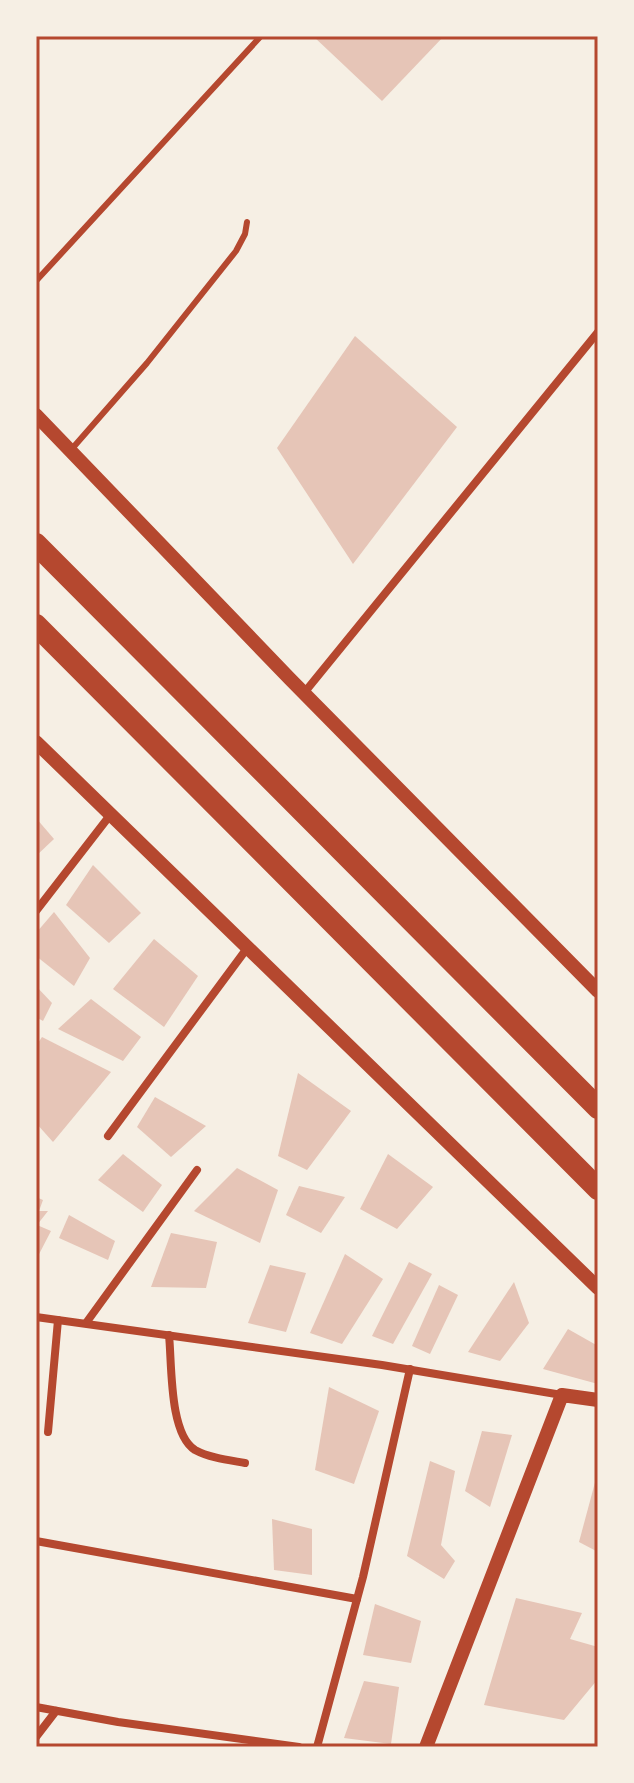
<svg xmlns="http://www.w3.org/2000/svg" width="634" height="1783" viewBox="0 0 634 1783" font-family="Jost,sans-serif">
	<rect width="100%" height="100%" fill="#f6efe4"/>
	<!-- building -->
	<g fill="#e6c5b7">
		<polygon points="313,36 444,36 382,101"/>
		<polygon points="355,336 457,427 353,564 277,448"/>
		<polygon points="36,818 54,839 36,856"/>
		<polygon points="93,865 141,913 109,943 66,905"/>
		<polygon points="54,912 90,958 74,986 36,956 36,933"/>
		<polygon points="154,939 198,976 164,1027 113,989"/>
		<polygon points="36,986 52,1003 43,1021 36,1017"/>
		<polygon points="91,999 141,1037 123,1061 58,1029"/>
		<polygon points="42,1037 111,1072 53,1142 36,1123 36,1046"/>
		<polygon points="298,1073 351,1111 307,1170 278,1156"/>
		<polygon points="155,1097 206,1126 171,1157 137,1127"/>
		<polygon points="123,1154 162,1185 143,1212 98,1180"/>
		<polygon points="388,1154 433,1187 397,1229 360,1209"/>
		<polygon points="237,1168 278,1190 260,1243 194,1211"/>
		<polygon points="299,1186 345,1197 321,1233 286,1215"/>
		<polygon points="36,1197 43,1200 39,1211 48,1211 37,1225 51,1231 36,1260"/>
		<polygon points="69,1215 115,1241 108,1260 59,1238"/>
		<polygon points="171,1233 217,1242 206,1288 151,1287"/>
		<polygon points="345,1254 383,1279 342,1344 310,1333"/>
		<polygon points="409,1262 432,1274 393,1344 372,1336"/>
		<polygon points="270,1265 306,1273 286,1332 248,1323"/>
		<polygon points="514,1282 529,1323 500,1361 468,1352"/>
		<polygon points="439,1285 458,1295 430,1354 412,1346"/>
		<polygon points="568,1329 598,1346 598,1384 543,1369"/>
		<polygon points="329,1387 379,1411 354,1484 315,1470"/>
		<polygon points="482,1431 512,1435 490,1507 465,1491"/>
		<polygon points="430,1461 455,1471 441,1545 455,1561 444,1579 407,1556"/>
		<polygon points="597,1475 598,1475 598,1552 579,1542"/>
		<polygon points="272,1519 312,1529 312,1575 274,1570"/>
		<polygon points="516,1598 582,1613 570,1639 598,1647 598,1679 564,1720 484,1705"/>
		<polygon points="375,1604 421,1621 411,1663 363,1655"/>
		<polygon points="364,1681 399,1687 391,1744 344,1738"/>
	</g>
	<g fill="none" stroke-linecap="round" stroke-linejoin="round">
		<!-- service -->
		<g stroke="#b5482f" stroke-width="6">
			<polyline points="36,281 261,36"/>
			<polyline points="70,451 147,363 236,251 245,234 247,222"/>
		</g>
		<!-- minor -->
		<g stroke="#b5482f" stroke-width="8">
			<polyline points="304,693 598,332"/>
			<polyline points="36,911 111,814"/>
			<polyline points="108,1136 248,947"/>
			<polyline points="36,1317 382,1365 562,1395"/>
			<polyline points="86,1323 197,1170"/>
			<path d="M169,1335C172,1364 169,1434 195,1450C210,1458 228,1460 245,1463"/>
			<polyline points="48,1432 58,1320"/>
			<polyline points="36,1541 357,1599"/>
			<polyline points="36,1707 118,1722 299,1747"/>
			<polyline points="36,1737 56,1711"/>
			<polyline points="317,1747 363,1577 410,1369"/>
		</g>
		<!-- tertiary -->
		<g stroke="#b5482f" stroke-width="14">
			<polyline points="36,415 290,679 598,991"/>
			<polyline points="36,742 598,1288"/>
			<polyline points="426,1747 562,1395 598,1400"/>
		</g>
		<!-- trunk -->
		<g stroke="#b5482f" stroke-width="22">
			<polyline points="36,544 598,1108"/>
			<polyline points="36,625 598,1189"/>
		</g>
	</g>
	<!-- border -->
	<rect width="634" height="1783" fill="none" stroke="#f6efe4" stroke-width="76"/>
	<rect x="38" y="38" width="558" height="1707" fill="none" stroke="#b5482f" stroke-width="3"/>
</svg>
